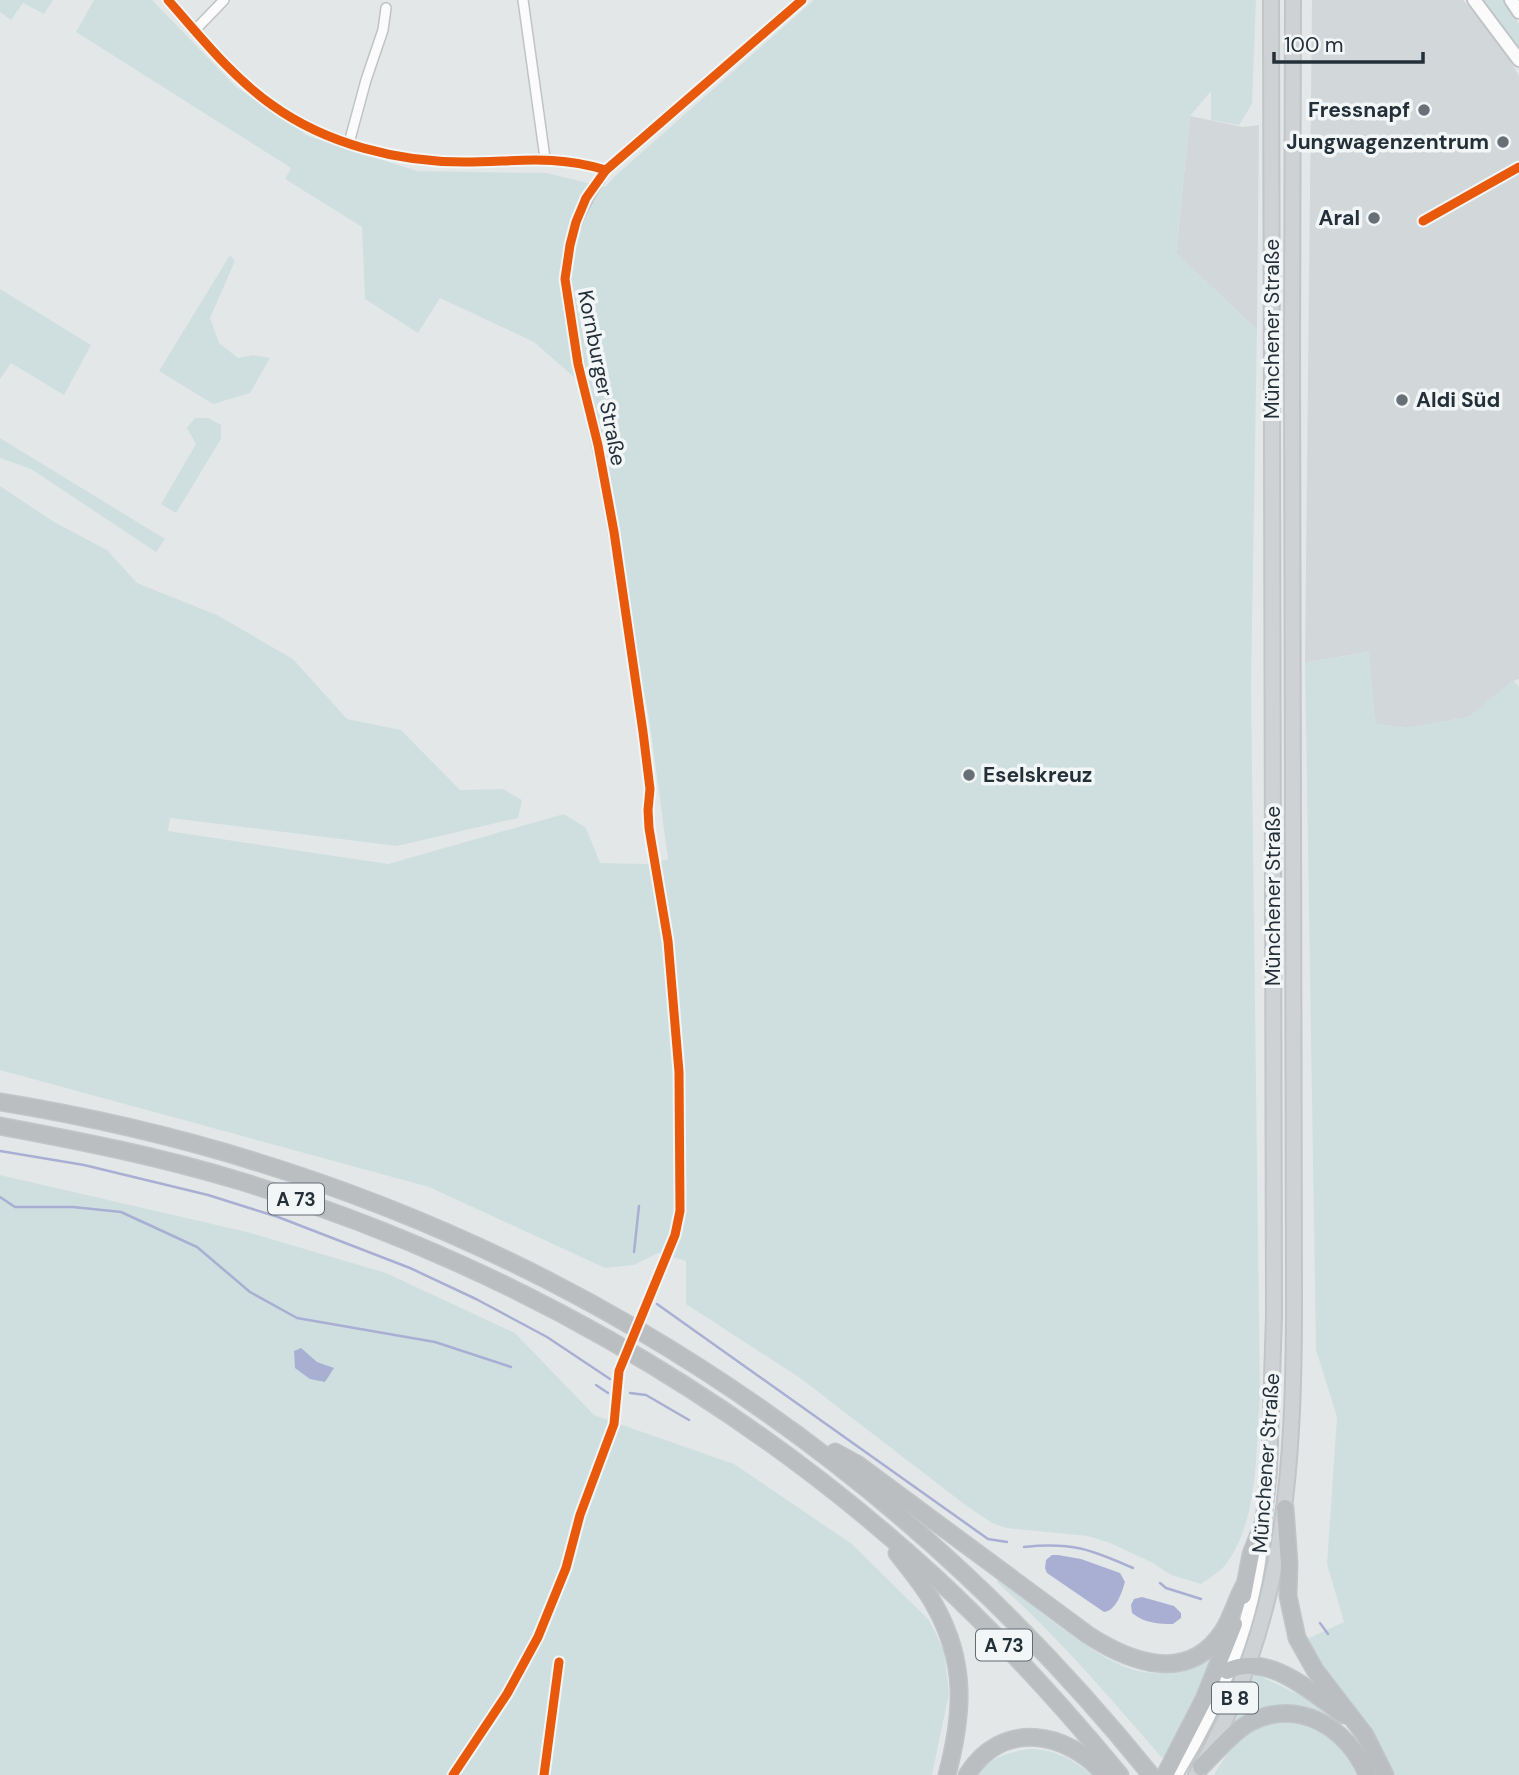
<svg xmlns="http://www.w3.org/2000/svg" width="1519" height="1775" viewBox="0 0 1519 1775" font-family="'DM Sans',sans-serif">
	<rect width="100%" height="100%" fill="#e4e7e8"/>
	<!-- built -->
	<g fill="#d2d8d9">
		<polygon points="1312,0 1463,0 1501,45 1519,76 1519,679 1513,681 1469,717 1407,728 1375,724 1368,652 1305,663"/>
		<polygon points="1190,116 1243,127 1259,125 1257,330 1176,253"/>
	</g>
	<!-- green -->
	<g fill="#cfdfe0">
		<polygon points="0,0 53,0 44,14 23,3 11,20 0,12"/>
		<path d="M94,0H152L235,86L308,136L417,171L546,173L605,187L615,176L814,0H1256L1252,104L1239,125L1211,120V91L1190,116L1176,253L1257,330L1251,686L1260,1397C1255,1451 1260,1518 1226,1564C1220,1572 1209,1578 1201,1584L1171,1575L1151,1562L1110,1543L1088,1536L1006,1528L992,1523L968,1507L800,1378L686,1304V1261L658,1253L634,1265L605,1268L429,1187L0,1070V486L54,522L107,550L137,583L217,615L293,659L347,719L401,730L460,790L503,789L522,800L518,818L397,846L170,818L168,831L388,864L564,814L586,828L600,863L650,864L668,859L650,725L591,392L534,342L440,298L418,333L365,299L362,227L285,179L291,168L76,32Z"/>
		<polygon points="1478,0 1504,0 1519,24 1519,54"/>
		<polygon points="230,255 235,261 210,318 219,343 238,358 253,355 270,358 250,393 213,404 159,371"/>
		<polygon points="0,289 91,345 64,395 11,363 0,379"/>
		<polygon points="195,418 208,418 221,425 221,439 176,513 161,504 196,444 187,428"/>
		<polygon points="0,438 165,539 156,552 31,469 0,458"/>
		<path d="M1369,652L1375,724L1407,728L1469,717L1513,680L1519,687V1775H1393C1385,1750 1370,1728 1355,1707C1337,1684 1318,1666 1307,1639L1344,1622L1327,1564L1337,1417L1316,1350L1305,663Z"/>
		<polygon points="0,1175 247,1232 386,1273 515,1333 594,1415 734,1464 852,1544 929,1620 944,1650 949,1693 932,1775 0,1775"/>
		<path d="M999,1580C1035,1606 1093,1658 1134,1670C1146,1673 1159,1674 1171,1672C1187,1669 1201,1658 1215,1651L1199,1692L1165,1756L1162,1758C1109,1697 1058,1637 998,1583L997,1581Z"/>
		<polygon points="1256,1674 1308,1699 1333,1720 1277,1708 1256,1711 1233,1722 1252,1678"/>
		<path d="M1284,1722C1318,1724 1343,1743 1356,1775H1214C1230,1746 1249,1725 1284,1722Z"/>
		<path d="M1029,1749C1055,1749 1072,1759 1092,1775H978C989,1757 1010,1752 1029,1749Z"/>
	</g>
	<!-- water -->
	<g fill="#a9afd3">
		<polygon points="301,1348 317,1362 334,1368 325,1382 310,1379 295,1368 294,1351"/>
		<path d="M1058,1555L1081,1559L1120,1573L1125,1582C1122,1592 1116,1611 1104,1612L1047,1573L1045,1568L1046,1560L1052,1555Z"/>
		<path d="M1142,1597L1174,1606L1181,1613V1618L1173,1624C1159,1624 1144,1623 1132,1613L1131,1605L1134,1599Z"/>
	</g>
	<g fill="none" stroke-linecap="round" stroke-linejoin="round">
		<!-- stream -->
		<g stroke="#a9afd3" stroke-width="2.5">
			<polyline points="0,1151 84,1165 208,1195 278,1217 410,1268 476,1299 547,1337 610,1379"/>
			<polyline points="0,1197 15,1207 73,1207 121,1212 197,1247 250,1292 297,1318 435,1342 511,1367"/>
			<polyline points="634,1252 639,1206"/>
			<polyline points="657,1304 988,1539 1007,1542"/>
			<polyline points="596,1385 608,1393"/>
			<polyline points="630,1393 646,1395 689,1420"/>
			<path d="M1024,1547C1072,1542 1090,1549 1133,1568"/>
			<polyline points="1160,1583 1166,1588 1201,1599"/>
			<polyline points="1320,1623 1328,1634"/>
		</g>
		<defs>
			<g id="minor">
				<path d="M168,0C200,36 232,77 272,105C326,144 398,162 464,162C517,162 552,154 606,170"/>
				<polyline points="523,0 545,158"/>
				<polyline points="195,30 224,0"/>
				<polyline points="349,143 366,80 383,30 386,8"/>
				<polyline points="1423,221 1519,167"/>
				<path d="M643,732C630,637 617,542 598,449C588,402 575,356 569,308C568,298 565,287 566,277C566,236 584,202 606,170L802,0"/>
				<polyline points="544,1775 559,1662"/>
			</g>
			<g id="secondary">
				<polyline points="1474,0 1519,60"/>
				<polyline points="1511,0 1519,12"/>
				<path d="M1176,1775C1220,1705 1255,1619 1262,1537"/>
			</g>
			<g id="primary">
				<polyline points="1263,1524 1269,1472 1274,1316 1271,0"/>
				<path d="M1196,1775C1286,1624 1294,1469 1294,1299L1292,355L1293,0"/>
			</g>
			<g id="motorway">
				<path d="M0,1102C462,1177 857,1411 1151,1775"/>
				<path d="M0,1126C81,1141 161,1157 240,1181C498,1260 735,1394 934,1576C1001,1638 1062,1705 1120,1775"/>
				<path d="M835,1452L857,1464L1088,1635C1130,1662 1188,1685 1223,1631C1232,1617 1236,1600 1244,1586"/>
				<polyline points="1285,1508 1289,1564 1288,1596 1297,1638 1315,1670 1365,1735 1385,1775"/>
				<path d="M897,1553C910,1570 925,1587 935,1606C967,1663 963,1714 947,1775"/>
				<polyline points="1243,1596 1251,1554 1263,1524"/>
				<path d="M1227,1671C1269,1651 1312,1693 1344,1715"/>
				<path d="M1201,1767C1216,1753 1231,1733 1249,1723C1297,1697 1348,1727 1367,1775"/>
				<path d="M967,1775C1002,1719 1067,1731 1105,1775"/>
				<polyline points="1165,1775 1204,1699 1234,1624"/>
			</g>
		</defs>
		<!-- minor casing -->
		<use href="#minor" stroke="#c0c3c4" stroke-width="12"/>
		<!-- secondary casing -->
		<use href="#secondary" stroke="#c2c5c7" stroke-width="16"/>
		<!-- primary casing -->
		<use href="#primary" stroke="#c1c5c8" stroke-width="18"/>
		<!-- motorway casing -->
		<use href="#motorway" stroke="#c1c5c8" stroke-width="19"/>
		<!-- minor -->
		<use href="#minor" stroke="#fbfbfc" stroke-width="9"/>
		<!-- secondary -->
		<use href="#secondary" stroke="#fbfbfc" stroke-width="12"/>
		<!-- primary -->
		<use href="#primary" stroke="#ced2d4" stroke-width="14"/>
		<!-- motorway -->
		<use href="#motorway" stroke="#babec1" stroke-width="16"/>
		<defs>
			<g id="cycleway">
				<path d="M168,0C200,36 232,77 272,105C326,144 398,162 464,162C517,162 552,154 606,170"/>
				<polyline points="1423,221 1519,167"/>
				<polyline points="453,1775 507,1694 538,1637 566,1568 580,1515 614,1424 619,1371 675,1235 680,1211 679,1072 668,941 649,828 648,810 650,789 643,732 614,532 598,445 578,364 565,279 570,245 576,222 586,198 606,170 802,0"/>
				<polyline points="544,1775 559,1662"/>
			</g>
		</defs>
		<!-- cycleway casing -->
		<use href="#cycleway" stroke="#f2f6f7" stroke-width="13"/>
		<!-- cycleway -->
		<use href="#cycleway" stroke="#e8590c" stroke-width="9"/>
	</g>
	<!-- markers -->
	<g fill="#677076" stroke="#f2f6f7" stroke-width="2.5">
		<circle cx="1424" cy="110" r="7"/>
		<circle cx="1503" cy="142" r="7"/>
		<circle cx="1374" cy="218" r="7"/>
		<circle cx="1402" cy="400" r="7"/>
		<circle cx="969" cy="775" r="7"/>
	</g>
	<g text-anchor="middle" dominant-baseline="central" stroke-width="7" stroke-linejoin="round" paint-order="stroke">
		<!-- shield labels -->
		<g fill="#f2f6f7" stroke="#626b72" stroke-width="2">
			<rect x="268" y="1183.5" width="56" height="31" rx="5"/>
			<rect x="976" y="1629.5" width="56" height="31" rx="5"/>
			<rect x="1212" y="1682.5" width="46" height="31" rx="5"/>
		</g>
		<g font-size="19" font-weight="bold" fill="#243039">
			<text x="296" y="1199">A 73</text>
			<text x="1004" y="1645">A 73</text>
			<text x="1235" y="1698">B 8</text>
		</g>
		<!-- poi labels -->
		<g font-size="21" font-weight="bold" fill="#243039" stroke="#f2f6f7" text-anchor="end">
			<text x="1410" y="110">Fressnapf</text>
			<text x="1489" y="142">Jungwagenzentrum</text>
			<text x="1360" y="218">Aral</text>
			<text x="1416" y="400" text-anchor="start">Aldi Süd</text>
			<text x="983" y="775" text-anchor="start">Eselskreuz</text>
		</g>
		<!-- street labels -->
		<g font-size="21" fill="#243039" stroke="#f2f6f7">
			<text transform="translate(1272 329) rotate(-90)">Münchener Straße</text>
			<text transform="translate(602 378) rotate(79)">Kornburger Straße</text>
			<text transform="translate(1273 896) rotate(-90)">Münchener Straße</text>
			<text transform="translate(1266 1463) rotate(-86)">Münchener Straße</text>
		</g>
	</g>
	<!-- scale -->
	<path d="M1274 52v10h149v-10" fill="none" stroke="#243039" stroke-width="3.5"/>
	<text x="1284" y="52" font-size="21" fill="#243039" stroke="#f2f6f7" stroke-width="5" paint-order="stroke">100 m</text>
</svg>
